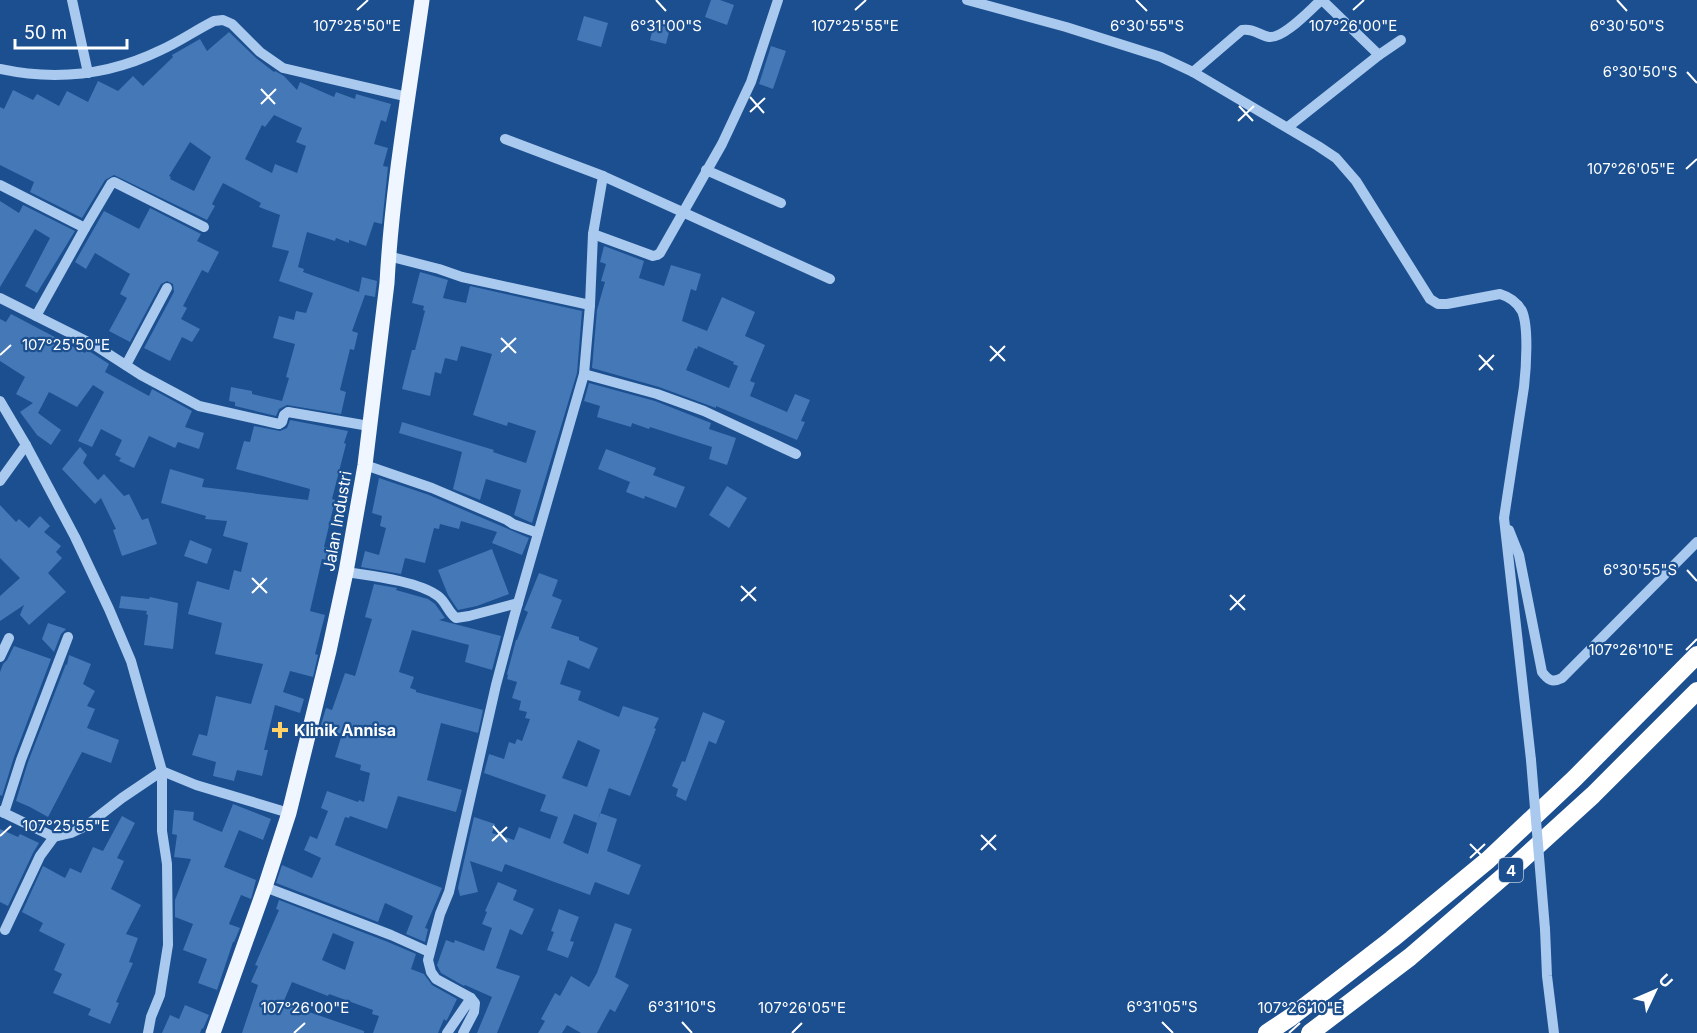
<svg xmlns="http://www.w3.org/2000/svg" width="1697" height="1033" viewBox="0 0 1697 1033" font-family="Inter,sans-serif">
	<rect width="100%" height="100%" fill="#1b4f8f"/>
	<!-- building -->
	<g fill="#4478b7" fill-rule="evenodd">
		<polygon points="711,0 720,0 734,5 727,25 705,17"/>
		<polygon points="584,16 608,23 601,47 577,40"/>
		<polygon points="655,20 671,24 666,44 650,40"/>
		<path d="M229,32L256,58L274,72L275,71L284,76L297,90L300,82L334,97L336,92L355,99L356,94L391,104L386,122L381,120L374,144L388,148L383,166L388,167L382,224L374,222L366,246L349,240V243L336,238L335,241L307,232L298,267L304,269L303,272L359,292L362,277L377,281L375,297L365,295L352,331L358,333L354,350L350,349L340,390L346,392L341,414L287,405L279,409L276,416L235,406V402L229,401L231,387L252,391V394L282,401L289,378L286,377L295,344L273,338L279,316L294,320L296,311L306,313L313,293L279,281L289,251L272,247L280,215L259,207L261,203L223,183L212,204L215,206L207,220L114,175L105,180L82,218L30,192L34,182L0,165V107L4,109L13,90L33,100L37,94L59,106L67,91L88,102L98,81L118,91L133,76L143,86L173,57L172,55L200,39L207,51ZM274,115L302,128L296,142L306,146L297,173L275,164L272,173L245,159L262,125L265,127ZM190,142L211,157L194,191L170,179L171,177L169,176Z"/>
		<polygon points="771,46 786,51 773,89 759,84"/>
		<polygon points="0,201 19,213 23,205 75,231 37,293 25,286 50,238 35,229 0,287"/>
		<polygon points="150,208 201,234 197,241 219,252 208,273 202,270 183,306 187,308 181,319 200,329 192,342 182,337 170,361 144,348 174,292 173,284 167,281 161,284 130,342 109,331 127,298 120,294 130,274 95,253 86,269 75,262 104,211 139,229"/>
		<path d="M604,246L644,261L639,278L664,286L671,265L701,274L696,291L691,289L682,321L707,331L722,297L755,312L745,336L765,345L750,381L755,383L750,396L787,412L795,394L810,400L801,421L805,422L797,440L716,406V408L659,387L592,368L597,310L605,282L601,281L606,264L600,262ZM698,346L734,362L733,364L738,366L729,388L686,370L695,348L697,349Z"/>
		<polygon points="420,272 448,280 443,298 466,303 470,286 582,311 577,373 532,523 514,515 521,490 486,479 480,500 453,489 462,452 399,433 402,422 494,450 493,452 526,463 536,431 508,422 507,426 473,415 492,354 461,346 457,361 445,358 441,374 435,372 430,396 402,389 412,350 415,350 425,311 423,310 424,306 412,303"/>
		<polygon points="11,314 85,353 87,350 92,353 109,364 105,372 149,396 152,389 192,411 185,427 204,433 199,449 178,442 175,448 149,436 134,468 119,461 121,458 115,455 122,440 101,429 92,447 78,441 104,392 93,385 77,407 49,392 38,413 61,430 51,445 37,435 20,412 33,403 16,394 25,377 0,361 0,319 6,322"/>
		<polygon points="589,383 655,401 711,423 709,429 736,438 727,465 709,459 712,447 650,427 649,429 632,423 631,427 597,417 600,406 584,401"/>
		<polygon points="290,420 348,431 344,443 346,444 332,499 335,500 324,547 335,549 333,561 322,559 310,611 325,615 315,654 318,655 313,677 290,671 283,692 304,699 300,713 275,705 264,750 268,750 262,776 237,770 234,781 213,776 216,762 192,755 199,734 207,736 216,696 251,704 263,664 215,654 222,623 188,614 197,581 229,590 234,570 241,572 248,543 223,536 227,521 205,519 206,516 161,503 170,469 204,479 202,487 308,500 310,489 236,469 244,441 250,442 254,426 280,431 287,428"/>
		<polygon points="80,447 87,455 83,463 98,480 104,474 124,496 129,494 142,520 148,518 157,544 122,556 113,530 116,529 101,498 95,504 62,469"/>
		<polygon points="606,449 656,468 653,475 685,487 676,508 645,496 644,499 626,492 630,482 598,469"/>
		<polygon points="379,478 429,495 529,538 522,555 492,543 497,532 461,521 459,529 440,524 439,529 434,528 425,563 405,558 401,574 361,567 365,551 379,555 386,528 380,526 382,516 372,513"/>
		<polygon points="727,486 747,498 729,528 709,515"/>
		<polygon points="0,505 16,522 19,519 29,528 40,516 50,526 44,532 61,546 56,552 62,558 48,573 66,592 29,625 20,615 24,605 0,621 0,596 20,578 0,558"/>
		<polygon points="190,540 212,549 207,564 184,556"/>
		<polygon points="492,549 509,594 477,606 458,610 448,595 438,570"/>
		<path d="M539,573L558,580L552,596L562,600L551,628L579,637V640L598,648L589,669L568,660L560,684L581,691L578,700L619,717L623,706L659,718L654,728L656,729L630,796L609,788L597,823L574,814L563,843L588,854L600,813L617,819L607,851L641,865L629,895L595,882L590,895L505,864L502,872L470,861L478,892L460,896L458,888L474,817L495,824L492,833L514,840L519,827L550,839L558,817L540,811L546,795L484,773L489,754L504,759L509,742L515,744L517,739L522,741L530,719L525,718L527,712L519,710L521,701L512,698L517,682L507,679L508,675L507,674L516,640H517L528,612L524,610ZM578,740L600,750L587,787L562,778Z"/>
		<polygon points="374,584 397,588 396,590 428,599 435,604 445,618 439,620 501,636 492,670 465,662 469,645 412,630 399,672 414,677 410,688 416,690 416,692 483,710 478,733 441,723 427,780 462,790 456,812 398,796 387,829 350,816 349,818 345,817 335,845 442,888 425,928 428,929 425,942 406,934 413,916 385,903 378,922 276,883 282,865 312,878 321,858 304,850 310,836 317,839 328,811 321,808 327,791 358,802 359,800 364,802 370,773 360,770 361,765 335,757 342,734 320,728 326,708 332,710 345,673 355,676 372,619 365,617"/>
		<polygon points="121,596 149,599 150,597 178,603 173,649 144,645 148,615 146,614 147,611 119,608"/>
		<polygon points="48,623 66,629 61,634 54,652 42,639"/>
		<polygon points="14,646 51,659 14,757 2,796 0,795 0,672 3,664 7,660"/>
		<polygon points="69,655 91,664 83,684 95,691 87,706 95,709 87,728 119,740 111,763 82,752 48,817 30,807 16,801 28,762 66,664 67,665"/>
		<polygon points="703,712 725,721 716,744 709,741 686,801 676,796 678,789 672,786 682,761 685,762"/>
		<polygon points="233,804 271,819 263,840 239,830 224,867 256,880 251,899 241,895 229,924 240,928 234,942 233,942 217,990 198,983 207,959 183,950 193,924 175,917 175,900 191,859 174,857 177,835 172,834 174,810 194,812 193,820 222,832"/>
		<polygon points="122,816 135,823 117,858 124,861 111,889 141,905 126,934 138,938 129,962 133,963 116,1002 119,1003 110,1024 88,1015 91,1009 53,993 62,974 54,970 65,944 39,931 43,923 22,912 43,866 65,878 70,868 81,873 93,847 103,851"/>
		<polygon points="0,829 18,837 20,834 39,843 33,853 8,906 0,902"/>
		<polygon points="498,882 517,890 513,900 534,909 522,935 510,929 496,968 520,976 497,1033 477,1033 492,997 465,985 464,986 441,973 437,965 446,940 454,943 455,940 484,951 492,928 482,924 487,912 485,911"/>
		<path d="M279,900L388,942L416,954L411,969L424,974L432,985L457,999L448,1018L446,1021L444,1019L438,1033H373L379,1016L372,1014L373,1010L329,994L328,996L292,982L283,1003L364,1031V1033H242L258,985L251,982L258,966L255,965L279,910L276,909ZM333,933L354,942L345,970L322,960Z"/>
		<polygon points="559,909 579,917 570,941 574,942 568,958 547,950 554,932 551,931"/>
		<polygon points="615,923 632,929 615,977 629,985 615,1012 610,1009 597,1033 581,1033 567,1025 562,1033 538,1033 545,1021 541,1019 555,993 560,996 571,976 589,987 597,973"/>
		<polygon points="185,1005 209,1015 203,1029 202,1028 200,1033 162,1033 170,1015 179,1019"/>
	</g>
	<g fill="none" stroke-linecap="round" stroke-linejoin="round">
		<!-- minor -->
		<g stroke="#a9c9ee" stroke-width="10">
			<polyline points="72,0 88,73"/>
			<path d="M967,0L1066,27L1161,57L1193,72L1318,146L1336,158L1356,181L1430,299L1438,304H1447L1500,294C1510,297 1517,302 1522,311C1529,327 1526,369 1524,387L1504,518L1531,760"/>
			<path d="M0,69C56,81 110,75 161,50C179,42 196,30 214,21L223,20L232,24L260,52L283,68L408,97"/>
			<path d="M1193,72L1242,30C1253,28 1259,35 1269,37C1283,39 1309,11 1319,2L1323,1L1379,55"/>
			<polyline points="1288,127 1379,55 1401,40"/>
			<polyline points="505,139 603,176 830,279"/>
			<polyline points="706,170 781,203"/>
			<polyline points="0,185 85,228 36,316"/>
			<polyline points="85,228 111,184 114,182 204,227"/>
			<polyline points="593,234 653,256 657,255 660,253 722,144 751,82 778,0"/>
			<polyline points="388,256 439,269 462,277 590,305"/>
			<polyline points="0,298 96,346 141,375 199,406 279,424 282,422 284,415 288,412 369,426"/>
			<polyline points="126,365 167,288"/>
			<polyline points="584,374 657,394 704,411 796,454"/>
			<polyline points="0,401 26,445 75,537 109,609 131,661 162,771 162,831 167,864 168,945 160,995 151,1017 148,1033"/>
			<polyline points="365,465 432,488 507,520 513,524 538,533"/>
			<polyline points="0,481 26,445"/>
			<path d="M1509,530L1519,555L1542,672C1548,680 1552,683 1562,678L1697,542"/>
			<path d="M346,572C372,576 418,581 438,596C446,602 448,612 456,618L469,616L518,603"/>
			<polyline points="0,657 9,638"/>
			<polyline points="0,811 54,837 71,833 86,826 122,798 162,771 196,785 289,813"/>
			<polyline points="4,813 21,760 68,637"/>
			<polyline points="265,887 391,935 429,952"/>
			<polyline points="1545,929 1547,976 1554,1033"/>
			<polyline points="5,930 40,856 54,837"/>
			<polyline points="447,1033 471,998"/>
			<polyline points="463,1033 474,1012 475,1003 471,998 436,979 431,972 428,960 440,914 449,892 496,685 514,617 584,374 590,305 593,234 603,176"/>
		</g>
		<!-- major -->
		<path stroke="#f0f6ff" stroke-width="15" d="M213,1033L265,887L289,813L329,651L346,572L365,465L387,283C392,189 409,93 422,0"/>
		<!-- highway -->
		<g stroke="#fff" stroke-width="18">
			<polyline points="1267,1033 1291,1017 1392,939 1488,860 1575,778 1697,655"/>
			<polyline points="1310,1033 1410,957 1505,875 1593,795 1697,691"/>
		</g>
		<!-- minor-bridge -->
		<polyline stroke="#a9c9ee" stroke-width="10" points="1531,760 1545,929"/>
	</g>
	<!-- ticks -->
	<path fill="none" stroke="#fff" stroke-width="2" d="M656,0L666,11M1136,0L1147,11M1617,0L1627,11M357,10L368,0M855,10L866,0M1353,10L1364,0M1687,72L1697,83M261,89L275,104M750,97L764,113M261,104L276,89M1239,106L1253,121M750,112L765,98M1238,121L1254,106M1686,169L1697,159M501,338L516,353M990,346L1005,361M501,352L516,338M0,355L11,345M1479,355L1493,370M990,361L1005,346M1479,370L1494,355M1687,570L1697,581M252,578L267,593M741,586L756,601M252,593L267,578M1230,595L1245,610M741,601L756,587M1230,610L1245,595M1686,650L1697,639M493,826L507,842M981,835L996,850M0,836L11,826M492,841L507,827M1470,844L1485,859M981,850L996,835M1470,858L1485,844M682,1022L692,1033M1162,1022L1173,1033M294,1033L305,1023M792,1033L802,1023M1289,1033L1300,1023"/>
	<!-- markers -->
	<path fill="#ffd166" stroke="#1b4f8f" stroke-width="2" d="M277 721h6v6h6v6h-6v6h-6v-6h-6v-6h6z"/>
	<g text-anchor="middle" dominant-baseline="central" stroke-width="4.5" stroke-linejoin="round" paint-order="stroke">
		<!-- shield labels -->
		<rect fill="#1b4f8f" stroke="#bbcadd" stroke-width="1.5" x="1499" y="858" width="24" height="24" rx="4.5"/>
		<g font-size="15" font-weight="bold" fill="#fff">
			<text x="1511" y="870">4</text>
		</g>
		<!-- street labels -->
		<g font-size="16" fill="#fff" stroke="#1b4f8f">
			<text transform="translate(337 521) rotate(-80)">Jalan Industri</text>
		</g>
		<!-- poi labels -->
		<g font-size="16" font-weight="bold" fill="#fff" stroke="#1b4f8f" text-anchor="start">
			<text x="294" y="730">Klinik Annisa</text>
		</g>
	</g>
	<g font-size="15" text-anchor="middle" fill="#fff" stroke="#1b4f8f" stroke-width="4.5" stroke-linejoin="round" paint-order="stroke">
		<text x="357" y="31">107°25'50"E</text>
		<text x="855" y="31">107°25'55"E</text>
		<text x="1353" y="31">107°26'00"E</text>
		<text x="666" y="31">6°31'00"S</text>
		<text x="1147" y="31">6°30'55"S</text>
		<text x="1627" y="31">6°30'50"S</text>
		<text x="1640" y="77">6°30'50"S</text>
		<text x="1631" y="174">107°26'05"E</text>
		<text x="66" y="350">107°25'50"E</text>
		<text x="1640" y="575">6°30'55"S</text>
		<text x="1631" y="655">107°26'10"E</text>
		<text x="66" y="831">107°25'55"E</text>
		<text x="682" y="1012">6°31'10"S</text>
		<text x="1162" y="1012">6°31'05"S</text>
		<text x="305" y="1013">107°26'00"E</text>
		<text x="802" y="1013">107°26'05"E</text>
		<text x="1300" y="1013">107°26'10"E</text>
	</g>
	<!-- north arrow -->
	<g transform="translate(1655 991) rotate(46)" stroke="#1b4f8f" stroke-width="4.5" paint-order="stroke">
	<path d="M0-4.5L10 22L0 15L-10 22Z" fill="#ffffff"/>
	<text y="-9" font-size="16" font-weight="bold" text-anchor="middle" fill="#ffffff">U</text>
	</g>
	<!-- scale -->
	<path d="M15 39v9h112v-9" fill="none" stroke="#ffffff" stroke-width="3"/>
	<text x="24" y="39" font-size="18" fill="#ffffff" stroke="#1b4f8f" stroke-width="4.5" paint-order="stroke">50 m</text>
</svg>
